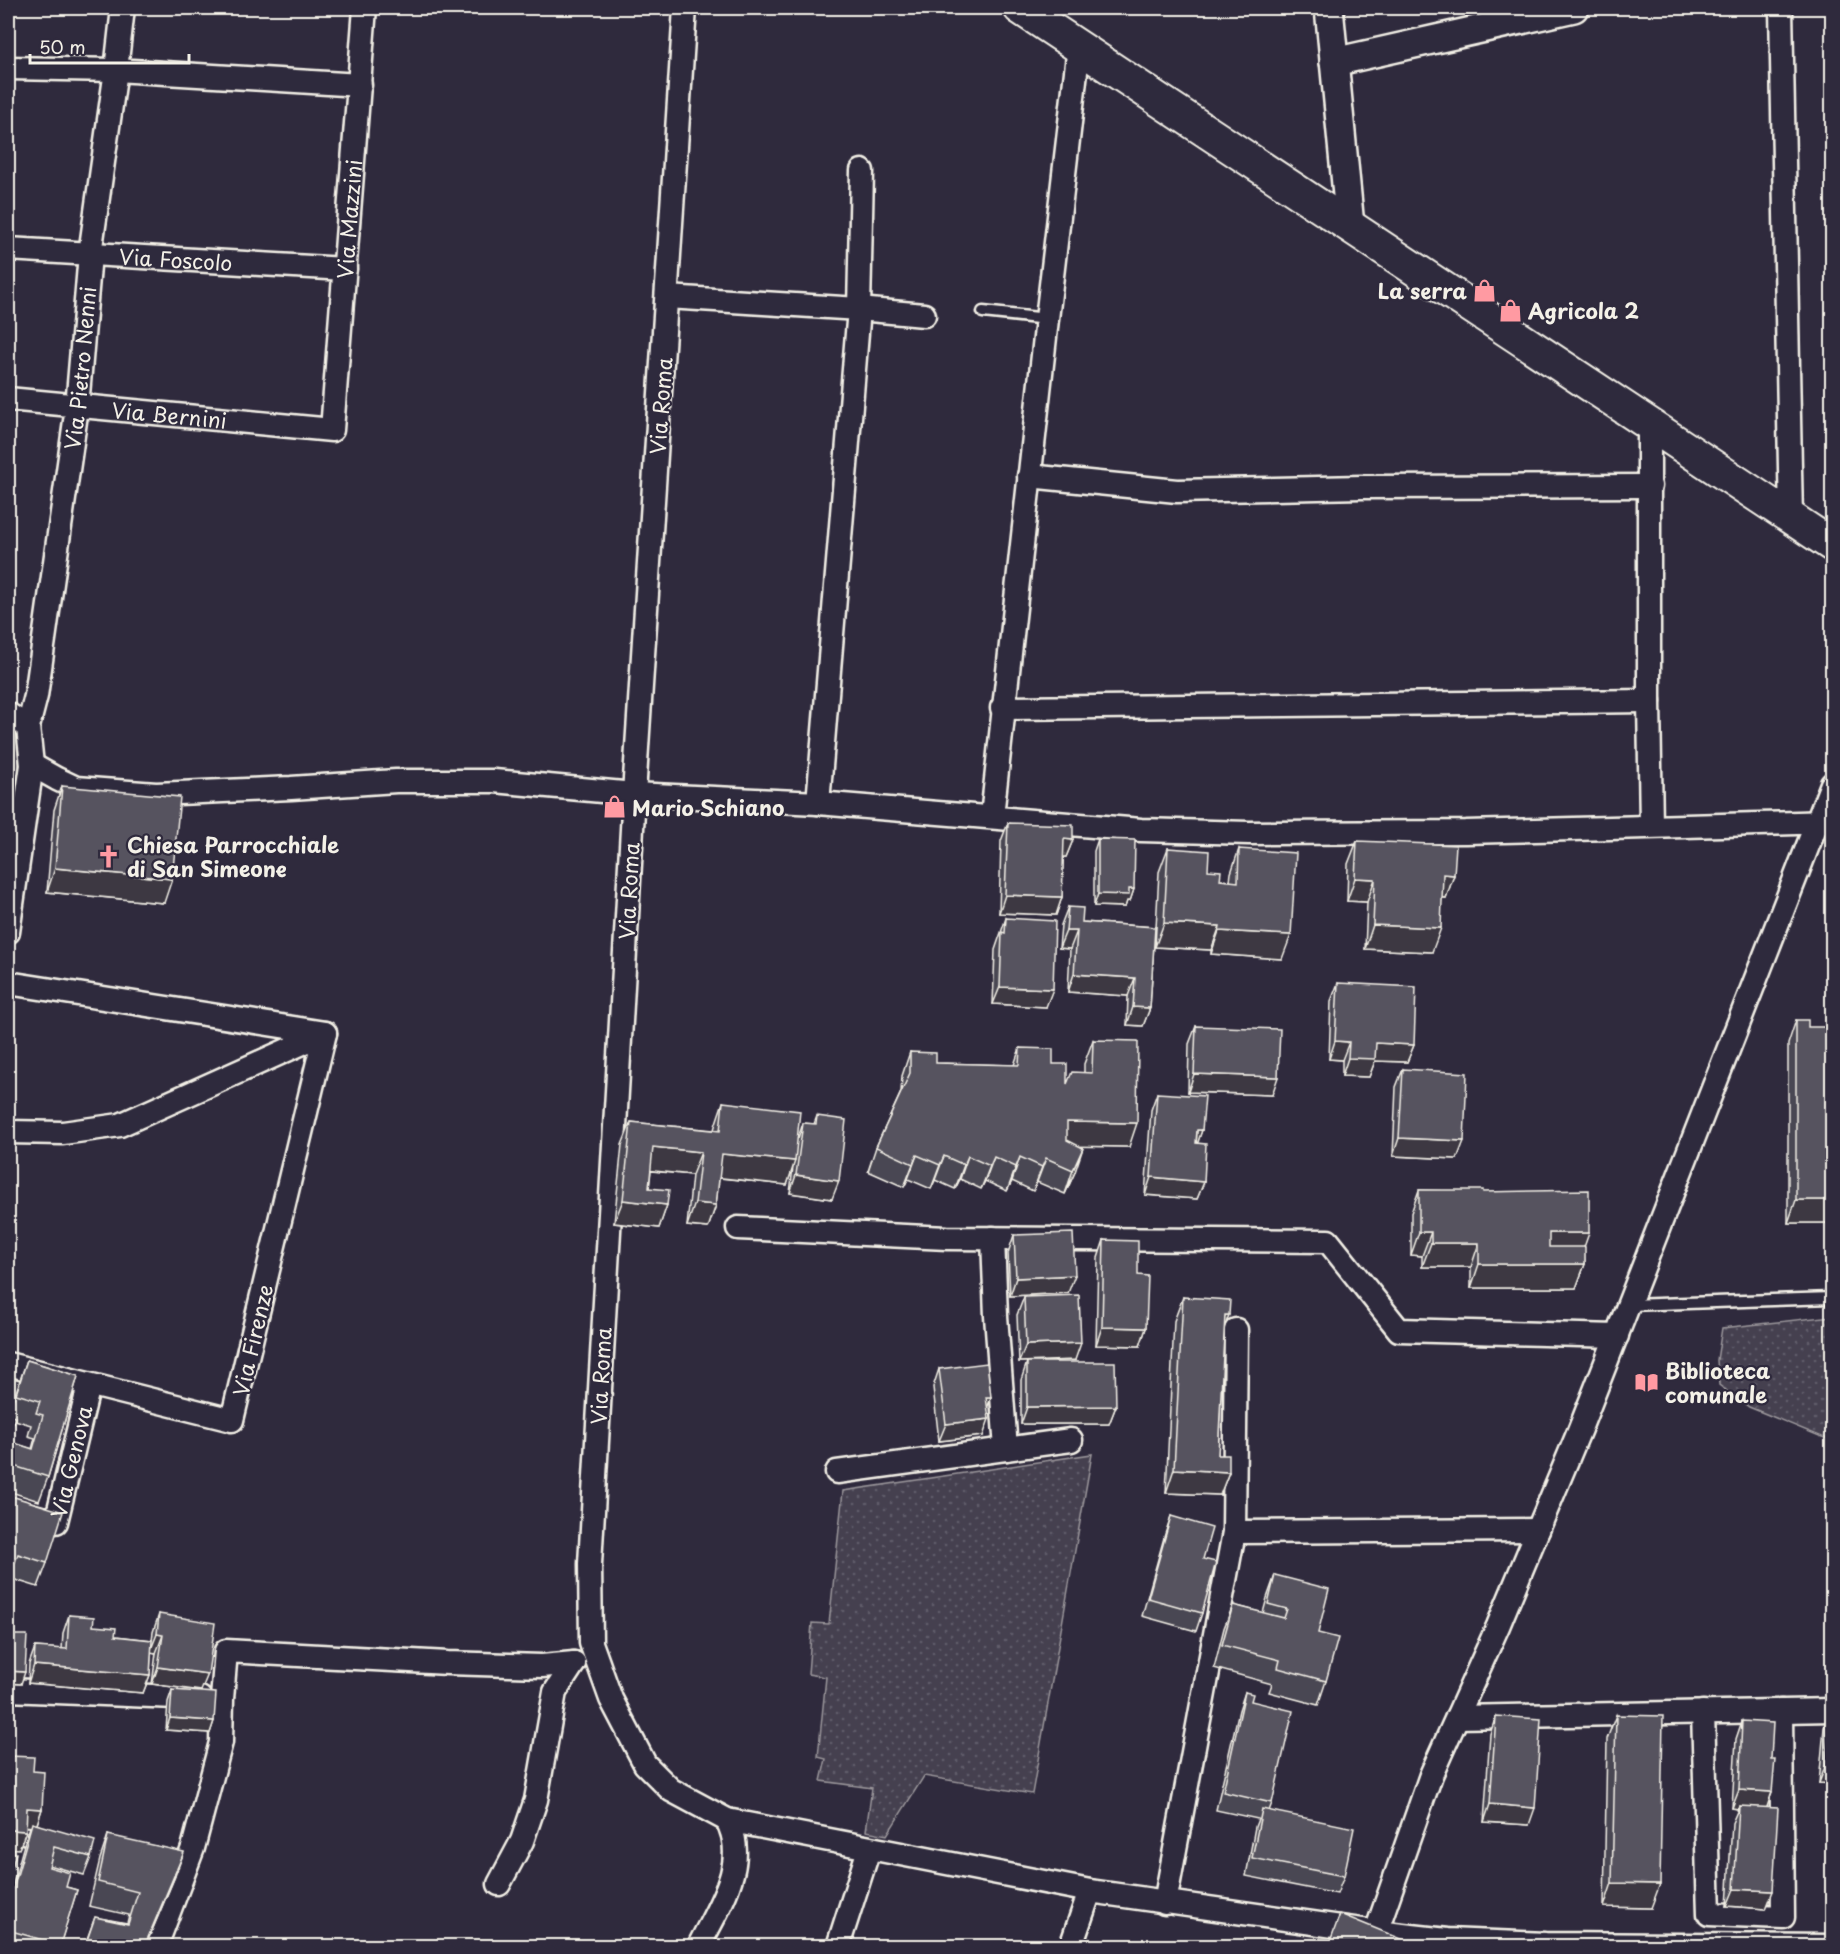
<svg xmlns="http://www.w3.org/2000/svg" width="1840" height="1954" viewBox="0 0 1840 1954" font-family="'Playpen Sans',sans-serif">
	<defs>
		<pattern id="grass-dots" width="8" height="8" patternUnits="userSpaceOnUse" patternTransform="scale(1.5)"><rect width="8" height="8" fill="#454050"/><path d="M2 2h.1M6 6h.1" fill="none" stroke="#605c69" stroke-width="1.8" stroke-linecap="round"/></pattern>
	</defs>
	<rect width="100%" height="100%" fill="#2f2a3d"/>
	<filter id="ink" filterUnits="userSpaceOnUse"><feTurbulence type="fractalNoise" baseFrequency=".0167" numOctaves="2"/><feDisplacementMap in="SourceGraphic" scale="12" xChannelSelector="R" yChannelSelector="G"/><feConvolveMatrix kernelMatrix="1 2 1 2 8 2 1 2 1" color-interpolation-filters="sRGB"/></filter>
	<g filter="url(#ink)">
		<!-- grass -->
		<g fill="url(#grass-dots)" stroke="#9c989c" stroke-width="1.5">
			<polygon points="1832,1316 1832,1440 1822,1437 1749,1407 1719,1385 1717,1360 1722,1328"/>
			<polygon points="1092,1454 1032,1794 924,1776 887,1835 866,1831 872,1788 821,1781 826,1759 818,1757 826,1677 808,1674 812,1623 829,1624 843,1491"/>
		</g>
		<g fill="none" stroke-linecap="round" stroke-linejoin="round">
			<defs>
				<g id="service">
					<polyline points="983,312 1047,319"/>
					<polyline points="1629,1305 1832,1298"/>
					<polyline points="8,1894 20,1850"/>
				</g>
				<g id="minor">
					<polyline points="685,8 634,794 590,1564 591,1643 611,1699 645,1764 671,1790 727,1820 1090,1891 1376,1932 1447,1940 1546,1944 1832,1946"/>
					<polyline points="1781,8 1791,519"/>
					<polyline points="8,68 116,70 360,85"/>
					<path id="s1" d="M8,249L345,269"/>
					<polyline points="667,297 859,309 924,315"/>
					<path id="s2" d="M8,399L332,430L365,8"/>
					<polyline points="1649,425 1649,701 1651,826"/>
					<polyline points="1029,476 1177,491 1362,487 1650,486"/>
					<polyline points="1002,708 1649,701"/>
					<polyline points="8,714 28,727 32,765 8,932"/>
					<path id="s3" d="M28,727L36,696L77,407L90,254L116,70L123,8"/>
					<polyline points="32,765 57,779 76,788 156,794 291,788 396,781 494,781 634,794 818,803 1141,830 1249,833 1466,832 1832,822"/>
					<polyline points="818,803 859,309 862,171"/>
					<polyline points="992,816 1047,319 1079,46"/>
					<polyline points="8,983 325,1033 232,1420 8,1364"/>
					<polyline points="8,1132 63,1133 120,1125 325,1033"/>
					<polyline points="738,1228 947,1238 1328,1241 1399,1330 1617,1336"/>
					<polyline points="993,1238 996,1316 1006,1449"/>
					<polyline points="837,1472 1071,1440"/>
					<path id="s4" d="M8,1509L56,1522L89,1385"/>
					<polyline points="1234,1532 1538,1530"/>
					<polyline points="8,1690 200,1698"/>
					<polyline points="1703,1712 1709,1914 1783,1917 1781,1711"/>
					<polyline points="1457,1717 1832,1710"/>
					<polyline points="499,1884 522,1841 536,1800 555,1692 574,1663"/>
					<polyline points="1165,1903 1234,1532 1236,1330"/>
					<polyline points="1376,1932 1431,1775 1498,1626 1580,1429 1832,784"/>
					<polyline points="156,1946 193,1848 221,1742 222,1699 226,1651 448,1663 542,1666 574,1663"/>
					<path d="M699,1946C718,1907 750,1863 727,1820"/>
					<polyline points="838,1946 869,1849"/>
					<polyline points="1071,1946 1090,1891"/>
				</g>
				<g id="tertiary">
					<polyline points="1329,8 1350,226"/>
					<polyline points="1334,62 1574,8"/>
				</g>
				<polyline id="secondary" points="1020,8 1832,545"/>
			</defs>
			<!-- service casing -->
			<use href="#service" stroke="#f4f1e8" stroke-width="15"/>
			<!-- minor casing -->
			<use href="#minor" stroke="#f4f1e8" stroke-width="27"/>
			<!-- tertiary casing -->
			<use href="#tertiary" stroke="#f4f1e8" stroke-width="32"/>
			<!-- secondary casing -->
			<use href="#secondary" stroke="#f4f1e8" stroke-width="36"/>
			<!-- service -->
			<use href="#service" stroke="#2f2a3d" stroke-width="10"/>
			<!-- minor -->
			<use href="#minor" stroke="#2f2a3d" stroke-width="22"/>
			<!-- tertiary -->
			<use href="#tertiary" stroke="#2f2a3d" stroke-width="27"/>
			<!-- secondary -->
			<use href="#secondary" stroke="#2f2a3d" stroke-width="32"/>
		</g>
		<!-- wall -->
		<g fill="#4a4752" stroke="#f4f1e8" stroke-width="1.5" fill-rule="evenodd">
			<polygon points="62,786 164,903 47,892 54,810"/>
			<polygon points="1008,823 1073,840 1066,857 1063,857 1062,897 1056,915 999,913 1001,841"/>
			<polygon points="1098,839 1134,889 1130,901 1127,901 1125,907 1094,906 1094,851"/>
			<polygon points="1357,841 1454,875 1446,898 1442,898 1432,952 1365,949 1367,902 1347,901 1348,864"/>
			<polygon points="1168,848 1208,870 1220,880 1230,881 1231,873 1239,849 1282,959 1211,954 1211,950 1155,947 1159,872"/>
			<polygon points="1068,907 1082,922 1155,927 1150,1008 1143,1026 1127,1025 1128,996 1068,992 1070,949 1059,948 1061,925"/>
			<polygon points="1006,918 1046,1007 993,1004 995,950"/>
			<polygon points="1338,983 1414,1045 1407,1062 1375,1061 1369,1077 1342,1076 1342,1060 1329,1059 1331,1001"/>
			<polygon points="1796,1020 1808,1027 1833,1223 1788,1223 1788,1044"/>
			<polygon points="1196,1026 1272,1095 1188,1092 1189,1044"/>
			<polygon points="1093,1040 1129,1147 1079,1146 1075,1172 1065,1194 1037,1182 1033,1191 1012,1181 1007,1191 985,1181 981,1189 960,1179 955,1189 935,1180 931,1189 908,1179 904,1187 868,1171 876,1147 901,1092 902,1076 910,1052 936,1063 1014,1065 1020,1048 1053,1064 1067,1084 1084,1072 1084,1064"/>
			<polygon points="1403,1069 1457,1159 1393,1156 1396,1087"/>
			<polygon points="1157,1093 1202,1130 1197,1143 1204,1182 1197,1199 1145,1195 1151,1110"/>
			<polygon points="723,1102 798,1138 803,1123 814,1124 817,1116 832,1199 790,1193 793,1167 787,1185 719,1178 716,1205 708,1228 687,1226 692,1175 651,1171 649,1188 667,1205 659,1228 614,1223 622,1145 631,1122 714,1130 715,1126"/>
			<polygon points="1419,1190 1483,1192 1584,1247 1585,1264 1576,1288 1471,1288 1471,1267 1422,1267 1422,1256 1411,1255 1411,1213"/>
			<polygon points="1014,1235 1068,1293 1010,1296 1008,1253"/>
			<polygon points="1104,1240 1138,1275 1146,1328 1140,1346 1096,1345 1098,1258"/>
			<polygon points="1024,1297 1075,1360 1019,1362 1017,1315"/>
			<polygon points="1183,1297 1224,1329 1218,1455 1229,1472 1220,1495 1166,1493 1174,1321"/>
			<path d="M27,1360L78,1376L48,1477L39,1501L8,1491V1415ZM15,1420L31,1425L28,1436L35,1438L32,1449L8,1441Z"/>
			<polygon points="1027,1362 1116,1406 1109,1424 1021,1424 1021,1380"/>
			<polygon points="939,1369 983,1436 939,1441 933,1387"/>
			<polygon points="8,1495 47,1563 38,1587 9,1578 8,1582"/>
			<polygon points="1171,1516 1203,1559 1202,1613 1196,1631 1142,1616 1165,1534"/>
			<polygon points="1275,1575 1318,1633 1326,1681 1318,1705 1269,1692 1272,1684 1214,1668 1224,1628 1233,1605 1263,1613 1267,1598"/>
			<polygon points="159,1614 201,1691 152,1684 156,1653 151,1652 150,1675 143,1693 28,1683 29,1664 35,1647 62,1649 63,1633 69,1615 115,1636 152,1640 153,1632"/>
			<polygon points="10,1635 21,1684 8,1683 8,1643"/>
			<polygon points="172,1690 214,1721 210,1733 166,1730 168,1702"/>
			<polygon points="1245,1692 1251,1701 1272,1803 1269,1811 1344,1876 1337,1894 1246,1876 1255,1827 1258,1819 1216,1810 1239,1710"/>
			<polygon points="1830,1710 1833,1784 1819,1783 1824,1728"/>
			<polygon points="1616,1715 1651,1908 1604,1907 1607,1739"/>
			<polygon points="1496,1716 1529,1825 1484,1822 1490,1734"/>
			<polygon points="1742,1721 1767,1807 1766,1909 1727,1906 1732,1823 1738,1809 1732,1808 1736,1739"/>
			<polygon points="33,1771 42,1809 37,1824 91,1857 84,1875 49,1865 49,1867 66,1887 77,1890 59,1947 8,1947 8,1902 25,1841 30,1827 26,1827 19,1849"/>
			<polygon points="108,1835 175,1876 145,1947 84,1947 95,1917 127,1923 129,1915 89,1906 100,1859"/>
		</g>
		<!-- shaded-wall -->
		<g fill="#3c3942" stroke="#f4f1e8" stroke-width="1.5">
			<polygon points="1064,839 1073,840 1066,857 1057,857"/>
			<polygon points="55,868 172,879 164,903 47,892"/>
			<polygon points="1443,874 1454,875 1446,898 1434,897"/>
			<polygon points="1355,878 1375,879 1367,902 1347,901"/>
			<polygon points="1129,889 1134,889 1130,901 1127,901 1125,907 1094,906 1098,894"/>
			<polygon points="1005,895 1062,897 1056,915 999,913"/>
			<polygon points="1164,923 1220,926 1211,950 1155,947"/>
			<polygon points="1373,925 1441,928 1432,952 1365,949"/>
			<polygon points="1066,931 1077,931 1070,949 1059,948"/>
			<polygon points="1219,931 1291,935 1282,959 1211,954"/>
			<polygon points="1074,974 1135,978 1128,996 1068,992"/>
			<polygon points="1000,987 1053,989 1046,1007 993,1004"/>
			<polygon points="1133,1007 1150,1008 1143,1026 1127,1025"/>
			<polygon points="1335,1041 1349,1042 1342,1060 1329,1059"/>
			<polygon points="1376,1043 1414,1045 1407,1062 1375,1061 1369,1077 1342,1076 1348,1058"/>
			<polygon points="1194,1074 1278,1077 1272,1095 1188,1092"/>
			<polygon points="1067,1122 1137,1123 1129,1147 1058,1146"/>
			<polygon points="1197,1130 1202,1130 1196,1148"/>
			<polygon points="1399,1138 1464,1141 1457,1159 1393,1156"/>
			<polygon points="653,1147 701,1152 692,1175 645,1170"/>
			<polygon points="1083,1148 1075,1172 1065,1194 1073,1170"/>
			<polygon points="722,1154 795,1161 787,1185 713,1177"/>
			<polygon points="917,1155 908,1179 904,1187 913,1164"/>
			<polygon points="944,1156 935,1180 931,1189 940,1165"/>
			<polygon points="968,1156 960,1179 955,1189 964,1165"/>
			<polygon points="994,1157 985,1181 981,1189 990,1166"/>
			<polygon points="1020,1157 1012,1181 1007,1191 1016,1167"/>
			<polygon points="1046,1158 1037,1182 1033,1191 1042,1167"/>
			<polygon points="796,1175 839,1181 832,1199 790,1193"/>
			<polygon points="1151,1177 1204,1182 1197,1199 1145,1195"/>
			<polygon points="623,1200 667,1205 659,1228 614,1223"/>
			<polygon points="1796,1200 1833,1200 1833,1223 1788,1223"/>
			<polygon points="695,1203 716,1205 708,1228 687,1226"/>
			<polygon points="1419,1232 1431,1232 1422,1256 1411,1255"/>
			<polygon points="1549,1233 1589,1233 1581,1256 1540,1256"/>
			<polygon points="1431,1243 1479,1243 1471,1267 1422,1267"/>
			<polygon points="1479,1264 1585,1264 1576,1288 1471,1288"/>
			<polygon points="1075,1275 1068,1293 1010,1296 1016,1278"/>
			<polygon points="1225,1315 1229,1315 1220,1339"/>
			<polygon points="1102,1327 1146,1328 1140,1346 1096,1345"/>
			<polygon points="1081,1343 1075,1360 1019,1362 1026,1345"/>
			<polygon points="986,1397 991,1397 985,1415"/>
			<polygon points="1116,1406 1109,1424 1021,1424 1027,1407"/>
			<polygon points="989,1419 983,1436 939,1441 946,1424"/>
			<polygon points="1174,1469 1229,1472 1220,1495 1166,1493"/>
			<polygon points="157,1634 163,1635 156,1653 150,1652"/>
			<polygon points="34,1665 150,1675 143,1693 28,1683"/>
			<polygon points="158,1667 208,1674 201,1691 152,1684"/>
			<polygon points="9,1671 25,1672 21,1684 8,1683 8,1675"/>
			<polygon points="170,1718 214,1721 210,1733 166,1730"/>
			<polygon points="1826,1765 1833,1765 1833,1784 1819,1783"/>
			<polygon points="1739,1790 1772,1792 1766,1810 1739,1806 1738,1809 1732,1808"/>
			<polygon points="1490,1804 1535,1808 1529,1825 1484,1822"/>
			<polygon points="27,1808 42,1809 36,1827 21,1826"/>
			<polygon points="12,1830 26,1831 19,1849 8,1848 8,1835"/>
			<polygon points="184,1852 175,1876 145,1947 144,1947"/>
			<polygon points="1612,1883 1660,1884 1651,1908 1604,1907"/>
			<polygon points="1734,1889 1773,1891 1766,1909 1727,1906"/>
		</g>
		<!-- building -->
		<g fill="#56525f" stroke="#f4f1e8" stroke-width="1.5">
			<polygon points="62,786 180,797 172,879 55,868"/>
			<polygon points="1008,823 1073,825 1073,840 1064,839 1062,897 1005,895"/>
			<polygon points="1098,839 1135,840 1134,889 1129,889 1129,895 1098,894"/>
			<polygon points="1357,841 1456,845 1454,875 1443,874 1441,928 1373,925 1375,879 1355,878"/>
			<polygon points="1168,848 1209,851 1208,870 1221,871 1220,880 1238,882 1239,849 1296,853 1291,935 1219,931 1220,926 1164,923"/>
			<polygon points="1068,907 1083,908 1082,922 1155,927 1150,1008 1133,1007 1135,978 1074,974 1077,931 1066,931"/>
			<polygon points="1006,918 1055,921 1053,989 1000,987 1002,932 1005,933"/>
			<polygon points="1338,983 1416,987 1414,1045 1376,1043 1375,1059 1348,1058 1349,1042 1335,1041"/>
			<polygon points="1796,1020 1808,1020 1808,1027 1833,1027 1833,1200 1796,1200"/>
			<polygon points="1196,1026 1280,1029 1278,1077 1194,1074"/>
			<polygon points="1093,1040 1138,1041 1137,1123 1067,1122 1067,1140 1083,1148 1073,1170 1046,1158 1042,1167 1020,1157 1016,1167 994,1157 990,1166 968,1156 964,1165 944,1156 940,1165 917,1155 913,1164 876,1147 910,1073 910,1052 936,1053 936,1063 1019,1065 1020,1048 1053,1049 1053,1064 1067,1064 1067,1084 1072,1072 1092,1073"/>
			<polygon points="1403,1069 1467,1073 1464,1141 1399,1138"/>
			<polygon points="1157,1093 1205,1096 1202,1130 1197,1130 1196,1143 1206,1144 1204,1182 1151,1177"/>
			<polygon points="723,1102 800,1111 795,1161 722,1154 716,1205 695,1203 701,1152 653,1147 649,1188 669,1190 667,1205 623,1200 631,1122 720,1131"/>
			<polygon points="817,1116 846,1120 839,1181 796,1175 803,1123 816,1124"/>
			<polygon points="1419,1190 1483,1190 1483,1192 1589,1190 1589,1233 1549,1233 1549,1247 1585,1247 1585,1264 1479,1264 1479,1243 1431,1243 1431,1232 1419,1232"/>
			<polygon points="1073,1233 1075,1275 1016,1278 1014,1235"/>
			<polygon points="1104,1240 1138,1241 1138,1275 1148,1276 1146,1328 1102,1327"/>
			<polygon points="1079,1295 1081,1343 1026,1345 1024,1297"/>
			<polygon points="1183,1297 1230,1300 1229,1315 1225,1315 1218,1455 1229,1455 1229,1472 1174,1469"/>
			<polygon points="27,1360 78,1376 48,1477 8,1464 8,1415 15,1417 8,1441 33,1449 43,1415 36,1413 40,1401 16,1394"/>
			<polygon points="1027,1362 1115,1362 1116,1406 1027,1407"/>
			<polygon points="987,1363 991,1397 986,1397 989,1419 946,1424 939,1369"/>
			<polygon points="8,1495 63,1512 47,1563 18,1554 15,1562 8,1560"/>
			<polygon points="1171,1516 1212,1528 1203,1559 1216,1562 1202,1613 1148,1598"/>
			<polygon points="1275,1575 1329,1589 1318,1633 1338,1638 1326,1681 1278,1668 1280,1660 1222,1645 1233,1605 1284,1618 1287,1609 1268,1604"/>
			<polygon points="159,1614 215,1623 208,1674 158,1667 163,1635 157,1634"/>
			<polygon points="69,1615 94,1617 93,1626 116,1628 115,1636 152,1640 150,1675 34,1665 35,1647 67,1649"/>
			<polygon points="10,1635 27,1635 25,1672 9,1671"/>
			<polygon points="172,1690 216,1693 214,1721 170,1718"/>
			<polygon points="1245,1692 1253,1694 1251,1701 1293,1711 1272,1803 1223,1792"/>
			<polygon points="1830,1710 1833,1710 1833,1765 1826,1765"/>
			<polygon points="1616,1715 1663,1716 1660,1884 1612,1883"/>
			<polygon points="1496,1716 1541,1719 1535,1808 1490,1804"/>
			<polygon points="1742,1721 1773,1723 1771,1759 1775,1759 1772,1792 1739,1790"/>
			<polygon points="8,1756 34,1757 33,1771 44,1772 42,1809 27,1808 26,1831 12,1830 11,1835 8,1835"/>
			<polygon points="1739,1806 1778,1808 1773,1891 1734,1889"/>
			<polygon points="1262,1809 1354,1828 1344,1876 1252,1858"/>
			<polygon points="32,1823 95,1841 91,1857 54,1847 49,1867 70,1873 66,1887 77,1890 60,1945 8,1930 8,1907"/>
			<polygon points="108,1835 184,1852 144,1947 89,1947 85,1946 95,1917 128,1924 138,1892 98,1882"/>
			<polygon points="8,1850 16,1853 8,1883"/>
			<polygon points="1340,1914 1421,1947 1328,1947"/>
		</g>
	</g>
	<!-- icons -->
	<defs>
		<symbol id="shop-bare" viewBox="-9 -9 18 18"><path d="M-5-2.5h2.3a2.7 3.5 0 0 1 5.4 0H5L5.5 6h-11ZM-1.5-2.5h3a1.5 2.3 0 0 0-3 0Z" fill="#ff9aa2" stroke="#2f2a3d" stroke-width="2.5" paint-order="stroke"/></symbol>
		<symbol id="church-bare" viewBox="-9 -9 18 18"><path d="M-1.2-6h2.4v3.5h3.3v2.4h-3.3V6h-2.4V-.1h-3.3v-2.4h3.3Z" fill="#ff9aa2" stroke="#2f2a3d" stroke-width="2.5" paint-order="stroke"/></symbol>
		<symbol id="library-bare" viewBox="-9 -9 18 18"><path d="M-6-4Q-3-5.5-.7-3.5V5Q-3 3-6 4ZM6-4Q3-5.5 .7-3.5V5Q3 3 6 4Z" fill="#ff9aa2" stroke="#2f2a3d" stroke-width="2.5" paint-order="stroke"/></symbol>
	</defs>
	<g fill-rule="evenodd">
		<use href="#shop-bare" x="1468" y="274" width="33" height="33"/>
		<use href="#shop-bare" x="1494" y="294" width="33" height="33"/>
		<use href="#shop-bare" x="598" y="790" width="33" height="33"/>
		<use href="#church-bare" x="92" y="840" width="33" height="33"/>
		<use href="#library-bare" x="1630" y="1366" width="33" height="33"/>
	</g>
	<g text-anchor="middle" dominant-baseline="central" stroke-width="4.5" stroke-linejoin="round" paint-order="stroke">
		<!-- street labels -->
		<g font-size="21" fill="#f4f1e8" stroke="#2f2a3d">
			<text stroke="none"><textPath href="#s2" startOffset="537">Via Mazzini</textPath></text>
			<text stroke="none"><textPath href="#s1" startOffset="168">Via Foscolo</textPath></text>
			<text stroke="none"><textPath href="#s3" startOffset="363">Via Pietro Nenni</textPath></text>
			<text transform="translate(660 406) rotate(-86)">Via Roma</text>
			<text stroke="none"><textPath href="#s2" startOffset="162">Via Bernini</textPath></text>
			<text transform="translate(628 891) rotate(-87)">Via Roma</text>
			<text transform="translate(252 1340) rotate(-77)">Via Firenze</text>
			<text transform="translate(600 1376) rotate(-87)">Via Roma</text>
			<text stroke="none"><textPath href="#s4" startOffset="112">Via Genova</textPath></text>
		</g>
		<!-- poi labels -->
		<g font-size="21" font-weight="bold" fill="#f4f1e8" stroke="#2f2a3d" text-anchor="start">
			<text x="1467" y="290" text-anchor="end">La serra</text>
			<text x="1528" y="310">Agricola 2</text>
			<text x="632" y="807">Mario Schiano</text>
			<text x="127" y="844">Chiesa Parrocchiale<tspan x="127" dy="24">di San Simeone</tspan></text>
			<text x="1665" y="1370">Biblioteca<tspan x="1665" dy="24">comunale</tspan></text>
		</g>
	</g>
	<!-- margin -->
	<rect width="1840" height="1954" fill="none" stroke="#2f2a3d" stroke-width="30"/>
	<rect x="15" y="15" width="1810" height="1924" fill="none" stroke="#f4f1e8" stroke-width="2" filter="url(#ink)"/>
	<!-- scale -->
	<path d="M30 54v9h159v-9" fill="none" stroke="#f4f1e8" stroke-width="3"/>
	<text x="39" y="54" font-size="18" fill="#f4f1e8" stroke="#2f2a3d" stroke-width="4.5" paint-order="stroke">50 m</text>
</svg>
